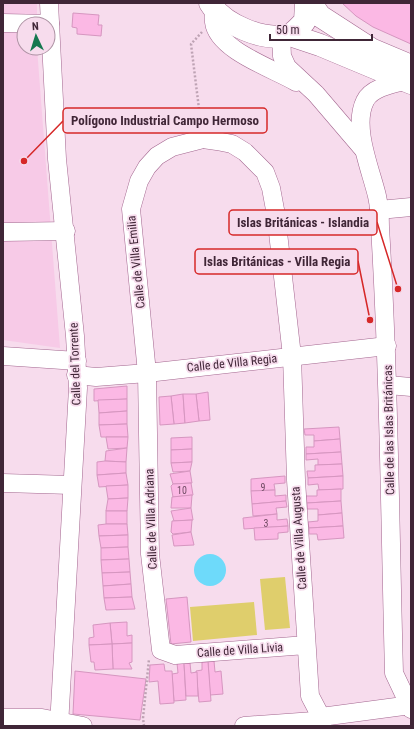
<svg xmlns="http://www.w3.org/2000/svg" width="414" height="729" viewBox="0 0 414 729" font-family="'Roboto Condensed',sans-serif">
	<rect width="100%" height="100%" fill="#f7dced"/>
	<!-- built -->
	<polygon fill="#f7cae7" points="3,3 37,3 37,24 24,24 24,48 37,48 60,348 3,340"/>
	<!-- green -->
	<g fill="#dfce6c">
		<polygon points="285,577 290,628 265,630 260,579"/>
		<polygon points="254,602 257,635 193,641 190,607"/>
	</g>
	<!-- water -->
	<circle fill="#6edafa" cx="210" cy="570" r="16"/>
	<!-- building -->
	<g fill="#fbb8e4" stroke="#d696c0">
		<polygon points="342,3 411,3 411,44 373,27 356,16"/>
		<polygon points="73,13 99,15 98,25 102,25 101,36 77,34 77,28 72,27"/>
		<polygon points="127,386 127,399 94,401 94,389"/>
		<polygon points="208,392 210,420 199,421 196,394"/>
		<polygon points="183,394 185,423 174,424 171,396"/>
		<polygon points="183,394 196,394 199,421 185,423"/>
		<polygon points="171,396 174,424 160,425 159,397"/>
		<polygon points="127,399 127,411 99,413 98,400"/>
		<polygon points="127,411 127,424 99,425 99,413"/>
		<polygon points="127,424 128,437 101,437 99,425"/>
		<polygon points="339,427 340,439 314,441 314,435 305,435 304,429"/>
		<polygon points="106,437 128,437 127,448 108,449"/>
		<polygon points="192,437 192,449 171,450 171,438"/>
		<polygon points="340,439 341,452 306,454 306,447 314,447 314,441"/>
		<polygon points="127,448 126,462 105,461 106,451"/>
		<polygon points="192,449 192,462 171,463 171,450"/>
		<polygon points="341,452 342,464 318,465 318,459 306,460 306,454"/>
		<polygon points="105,461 126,462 126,473 97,475 97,462"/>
		<polygon points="192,462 190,471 173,472 171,463"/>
		<polygon points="342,464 343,476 308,478 307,471 315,471 315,465"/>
		<polygon points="190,471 192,483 173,484 170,474"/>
		<polygon points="126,473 128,485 99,487 97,475"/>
		<polygon points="285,476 285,483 274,484 275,490 251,491 251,479"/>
		<polygon points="343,476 343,489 319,490 318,484 308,485 308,478"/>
		<polygon points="191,483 193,495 173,497 171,486 173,484"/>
		<polygon points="128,485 128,498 108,499 106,486"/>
		<polygon points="341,489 341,501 307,503 306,496 317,496 317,490"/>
		<polygon points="275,490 275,496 286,495 286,501 252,504 251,491"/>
		<polygon points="192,495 191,508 171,508 172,497"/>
		<polygon points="128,498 127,511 106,511 108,499"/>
		<polygon points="286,501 287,507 276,508 277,514 253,516 252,504"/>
		<polygon points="341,501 342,513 318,515 318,509 307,509 307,503"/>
		<polygon points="191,508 193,520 174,521 171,511"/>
		<rect x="106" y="511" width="21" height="13"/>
		<polygon points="342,513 343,526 309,528 308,522 318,521 318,515"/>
		<polygon points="277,514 277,520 287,519 288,526 244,529 243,518"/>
		<polygon points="192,520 191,532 173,534 171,532 172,521"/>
		<polygon points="106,524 127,524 128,535 99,536 98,525"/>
		<polygon points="288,526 288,532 278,533 278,539 255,540 254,528"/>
		<polygon points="343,526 344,538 318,540 317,534 309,534 309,528"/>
		<polygon points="191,532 194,545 174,546 172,535"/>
		<polygon points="128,535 128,547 101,548 99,536"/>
		<polygon points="128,547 129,559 101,560 101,548"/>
		<polygon points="129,559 130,572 102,573 101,560"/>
		<polygon points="130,572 131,584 103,586 102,573"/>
		<polygon points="131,584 132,597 104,598 103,586"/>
		<polygon points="132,597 135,609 106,610 104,598"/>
		<polygon points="187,597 191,642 171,644 166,599"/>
		<polygon points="127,622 127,636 132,635 132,643 112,644 110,623"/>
		<polygon points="110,623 112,644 89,645 89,638 94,637 93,625"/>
		<polygon points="132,643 132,662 129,663 132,669 113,669 112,644"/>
		<polygon points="112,644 113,669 95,670 94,662 91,662 89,645"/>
		<polygon points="214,661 215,672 221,671 223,694 210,695 208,662"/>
		<polygon points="202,662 208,662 211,701 199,702 196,671 202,670"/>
		<polygon points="177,663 184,663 186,700 174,701 172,674 178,673"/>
		<polygon points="184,663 190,663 191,673 197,672 198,696 186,696"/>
		<polygon points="164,664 165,671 172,671 174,703 160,704 158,681 149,682 150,665"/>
		<polygon points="75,671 146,679 140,720 73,714"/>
	</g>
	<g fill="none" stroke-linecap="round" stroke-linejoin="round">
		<defs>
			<g id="minor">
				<polyline points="49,3 57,159 75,336 78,388 59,726"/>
				<path d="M214,10C214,14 213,18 214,22C217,50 274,69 296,82"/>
				<polyline points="3,23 50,24"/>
				<polyline points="281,35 282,56 287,67 316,94 363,149"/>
				<path d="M405,81C392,84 371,88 365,101C352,127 371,170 377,196C379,205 380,217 380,227C389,375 390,524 394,673L411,709"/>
				<polyline points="379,210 411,207"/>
				<polyline points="3,232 66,231"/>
				<polyline points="3,356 77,361"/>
				<polyline points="76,375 96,377 147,373 387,346"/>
				<polyline points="388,385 411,387"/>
				<polyline points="3,483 71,485"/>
				<polyline points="306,645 175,655 161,650 150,554 147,373 131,209 139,181 147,167 157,156 172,147 203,139 217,141 232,144 245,152 265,172 271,188 276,215 292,356 296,480 310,696 321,717 322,726"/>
				<polyline points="3,718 42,718 83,726"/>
				<polyline points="244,726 314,721 321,717 411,705"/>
			</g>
			<g id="major">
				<path d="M210,3C223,24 263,42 289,35C294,33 301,25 305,21L306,3"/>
				<polyline points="311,3 320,16 371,49 411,66"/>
				<polyline points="290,35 320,45 411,83"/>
			</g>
		</defs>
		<!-- minor casing -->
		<use href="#minor" stroke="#a3668f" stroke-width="19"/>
		<!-- major casing -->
		<use href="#major" stroke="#a3668f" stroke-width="23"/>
		<!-- path -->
		<g stroke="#bea3b4" stroke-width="2.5" stroke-dasharray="2 2" stroke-linecap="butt">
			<polyline points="201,125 191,44 202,32"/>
			<polyline points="144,726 143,718 149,659"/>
		</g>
		<!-- minor -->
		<use href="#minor" stroke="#fff" stroke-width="18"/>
		<!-- major -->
		<use href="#major" stroke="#fff" stroke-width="22"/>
	</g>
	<g text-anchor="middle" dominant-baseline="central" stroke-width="3.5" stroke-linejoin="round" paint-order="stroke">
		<!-- number labels -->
		<g font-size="10" fill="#6f4a62">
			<text x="263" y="487">9</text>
			<text x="182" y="490">10</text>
			<text x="266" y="523">3</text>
		</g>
		<!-- street labels -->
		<g font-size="12" fill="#402637" stroke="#f7dced">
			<text transform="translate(136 262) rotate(-96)">Calle de Villa Emilia</text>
			<text transform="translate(232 363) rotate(-6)">Calle de Villa Regia</text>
			<text transform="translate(75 364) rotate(-92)">Calle del Torrente</text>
			<text transform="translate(389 430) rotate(-91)">Calle de las Islas Británicas</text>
			<text transform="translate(151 519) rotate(-92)">Calle de Villa Adriana</text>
			<text transform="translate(299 538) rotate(-94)">Calle de Villa Augusta</text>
			<text transform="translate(240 650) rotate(-4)">Calle de Villa Livia</text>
		</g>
	</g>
	<!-- callouts -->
	<path fill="none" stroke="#d62828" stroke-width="1.5" d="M24 161L63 121M398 289L377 222M370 320L358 261"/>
	<g fill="#d62828" stroke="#f7dced" stroke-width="1.5">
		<circle cx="24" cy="161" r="4"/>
		<circle cx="398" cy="289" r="4"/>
		<circle cx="370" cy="320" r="4"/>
	</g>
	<g fill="#f7dced" stroke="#d62828" stroke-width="1.5">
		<rect x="63" y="108" width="204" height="25" rx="4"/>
		<rect x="229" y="210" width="148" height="25" rx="4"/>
		<rect x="195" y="249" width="163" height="25" rx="4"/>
	</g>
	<g font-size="13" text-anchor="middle" font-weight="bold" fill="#402637">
		<text x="165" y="125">Polígono Industrial Campo Hermoso</text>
		<text x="303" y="227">Islas Británicas - Islandia</text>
		<text x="277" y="266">Islas Británicas - Villa Regia</text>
	</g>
	<!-- border -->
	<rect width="414" height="729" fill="none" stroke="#402637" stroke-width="8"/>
	<!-- north arrow -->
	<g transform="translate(36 36) rotate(356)"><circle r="19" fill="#f7dced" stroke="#ae93a4"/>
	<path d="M0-3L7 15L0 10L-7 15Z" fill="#167850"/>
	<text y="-6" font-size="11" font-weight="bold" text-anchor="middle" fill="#402637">N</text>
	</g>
	<!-- scale -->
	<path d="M270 34v6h102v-6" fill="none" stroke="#402637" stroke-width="2"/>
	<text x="276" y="34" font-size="12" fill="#402637" stroke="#f7dced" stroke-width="3" paint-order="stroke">50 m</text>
</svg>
